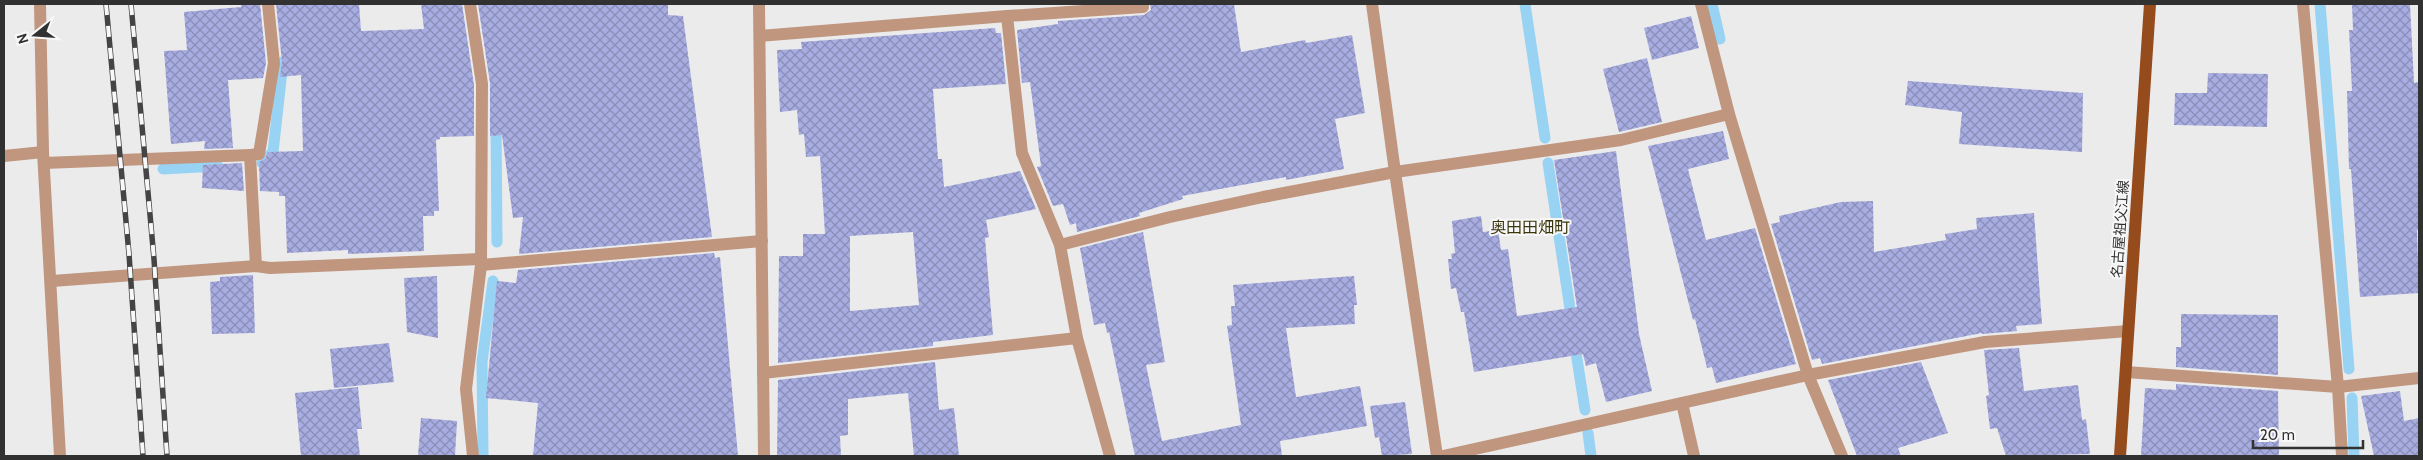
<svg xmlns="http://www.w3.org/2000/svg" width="2423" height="460" viewBox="0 0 2423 460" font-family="Cabin,'Noto Sans JP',sans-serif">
	<defs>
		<pattern id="building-cross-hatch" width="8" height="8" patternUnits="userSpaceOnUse" patternTransform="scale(1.25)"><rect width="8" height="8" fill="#a8ade1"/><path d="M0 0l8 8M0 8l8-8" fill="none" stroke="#898db7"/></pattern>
	</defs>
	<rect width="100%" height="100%" fill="#ebebec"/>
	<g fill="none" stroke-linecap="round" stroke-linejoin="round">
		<!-- stream -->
		<g stroke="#98d3f3" stroke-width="11">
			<polyline points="1525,4 1545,138"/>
			<polyline points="1712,4 1720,39"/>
			<polyline points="2320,4 2349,369"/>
			<polyline points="496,121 497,242"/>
			<polyline points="262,163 273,152 283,62"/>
			<polyline points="1548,163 1572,322"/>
			<polyline points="163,169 218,166"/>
			<polyline points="1574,340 1585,410"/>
			<polyline points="2352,398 2354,456"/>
			<polyline points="1588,433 1591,456"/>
			<polyline points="483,456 482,362 493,281"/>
		</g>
	</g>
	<!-- building -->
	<g fill="url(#building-cross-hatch)" fill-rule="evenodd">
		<polygon points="241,4 260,4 266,63 263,78 228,80 233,148 204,149 205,141 171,144 164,51 187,50 184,12 241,7"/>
		<polygon points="276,4 359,4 361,31 424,29 421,4 462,4 474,85 474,136 440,137 440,139 436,140 439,211 434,211 434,216 423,216 424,251 348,254 348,250 287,253 285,196 279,196 279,192 260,191 259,162 265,159 268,152 303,151 301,75 280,77 282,62"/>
		<polygon points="478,4 668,4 668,15 683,16 712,237 519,254 523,217 513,218 502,135 490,136 490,83"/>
		<polygon points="1150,4 1234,4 1241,52 1305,40 1306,43 1352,35 1365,113 1335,119 1344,169 1286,180 1286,177 1182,196 1183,199 1139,213 1140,216 1077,232 1076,223 1070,225 1063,204 1053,206 1037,167 1041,166 1030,82 1022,83 1017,30 1058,24 1058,21 1144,15 1151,10"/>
		<polygon points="2352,4 2410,4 2414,83 2419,82 2419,230 2417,230 2419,293 2360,297 2351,169 2349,169 2347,91 2352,91 2349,30 2353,30"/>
		<polygon points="1691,16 1699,48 1652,60 1644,28"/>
		<path d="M995,28L996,33H1001L1006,84L933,89L938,159H942L944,187L1020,171L1036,209L986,220L989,237L985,238L993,335L933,342V346L778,363L779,256H803V234H825L820,156L806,157L804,134L799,135L797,110L780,112L777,50L802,49L801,42ZM913,232L919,305L850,311V236Z"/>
		<polygon points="1647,58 1662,122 1619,132 1603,69"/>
		<polygon points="2208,73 2268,74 2267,127 2174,125 2175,93 2207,93"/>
		<polygon points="1908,81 2083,93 2082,152 1959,144 1962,112 1905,105"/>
		<polygon points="1723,131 1729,159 1688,169 1706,240 1755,228 1796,364 1716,383 1712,367 1707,368 1695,319 1693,320 1648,146"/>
		<polygon points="1616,151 1639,334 1652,391 1606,402 1596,363 1586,366 1583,354 1474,372 1464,312 1461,312 1456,288 1451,289 1448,259 1452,259 1451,254 1455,253 1452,221 1481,216 1483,232 1498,230 1501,250 1508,249 1517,316 1577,307 1554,160"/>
		<polygon points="242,163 244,191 202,188 203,165"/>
		<polygon points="1873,201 1874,252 1946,240 1945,234 1977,229 1976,218 2034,213 2042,324 2016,326 2017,331 1982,334 1982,333 1822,364 1820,358 1812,360 1771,224 1780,222 1779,216 1841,202"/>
		<polygon points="1143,232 1165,362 1146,365 1162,441 1241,425 1227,326 1232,325 1231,306 1235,306 1233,285 1298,280 1354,276 1357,305 1354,305 1355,324 1286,328 1296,397 1360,386 1367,426 1280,441 1282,456 1135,456 1109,332 1107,333 1105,323 1094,325 1080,248"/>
		<polygon points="714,253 715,258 720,257 738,456 533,456 538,403 486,398 497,281 516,283 518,270"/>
		<polygon points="253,275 255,333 212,334 210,282 220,281 220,277"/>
		<polygon points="437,276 438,338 407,332 404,278"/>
		<polygon points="2181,314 2278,315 2278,375 2176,367 2176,347 2181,347"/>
		<polygon points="389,343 394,382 334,388 330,349"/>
		<polygon points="2019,348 2024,391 2078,385 2082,420 2086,419 2090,454 2006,456 1997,428 1990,429 1986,396 1989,395 1984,350"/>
		<polygon points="935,362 939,410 954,408 959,456 914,456 908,393 848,399 848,435 840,436 841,456 777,456 778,380"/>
		<polygon points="1921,362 1948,433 1898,448 1901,456 1857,456 1828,380"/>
		<polygon points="2176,384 2278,391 2279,456 2141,456 2145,388 2176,390"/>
		<polygon points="358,387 362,429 357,429 360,456 301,456 295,393"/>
		<polygon points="2400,391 2404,421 2419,418 2419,456 2374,456 2361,396"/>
		<polygon points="1405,402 1412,454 1382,456 1379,437 1375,438 1370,406"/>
		<polygon points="421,418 457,421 455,456 418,456"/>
	</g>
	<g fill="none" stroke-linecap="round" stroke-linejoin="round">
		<!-- minor -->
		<g stroke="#c0967f" stroke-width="12">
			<polyline points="40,4 43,152 60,456"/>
			<polyline points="470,4 482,84 481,265 466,389 473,456"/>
			<polyline points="759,4 764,456"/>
			<polyline points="1372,4 1395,172 1437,456"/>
			<polyline points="1701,4 1729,114 1808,375 1842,456"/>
			<polyline points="2303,4 2338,387 2419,378"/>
			<polyline points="1007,16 1143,7 1142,4"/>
			<polyline points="760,36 1007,16 1022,153 1060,245"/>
			<polyline points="4,156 43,152"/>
			<polyline points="44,163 250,155"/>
			<polyline points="481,265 762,241"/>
			<polyline points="256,266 250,155 259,154 274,63 268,4"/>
			<polyline points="52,281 256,266 270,268 480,259"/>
			<polyline points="1077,338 1060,245 1170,217 1263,197 1395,172 1621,140 1729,114"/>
			<polyline points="2126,372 2338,387 2342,456"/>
			<polyline points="763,373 1077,338 1110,456"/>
			<polyline points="1682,403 1694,456"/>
			<polyline points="1443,456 1808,375 1985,342 2128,331"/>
		</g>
		<!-- major -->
		<polyline stroke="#954b1c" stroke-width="12" points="2120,456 2150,4"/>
		<defs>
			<g id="rail">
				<polyline points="106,4 129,254 143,456"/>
				<polyline points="131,4 154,259 167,456"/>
			</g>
		</defs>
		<!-- rail casing -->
		<use href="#rail" stroke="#444445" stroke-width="5.5"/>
		<!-- rail -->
		<use href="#rail" stroke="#f8f8f9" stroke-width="4" stroke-dasharray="11" stroke-linecap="butt"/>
	</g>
	<g text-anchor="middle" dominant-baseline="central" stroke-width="4" stroke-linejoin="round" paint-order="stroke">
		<!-- street labels -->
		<g font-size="14" fill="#313132" stroke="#f8f8f9">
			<text transform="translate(2120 229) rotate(-86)">名古屋祖父江線</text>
		</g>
		<!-- quarter labels -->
		<g font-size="16" fill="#3a360c" stroke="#f8f8f9">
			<text x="1530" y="227">奥田田畑町</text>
		</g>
	</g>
	<!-- border -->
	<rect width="2423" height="460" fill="none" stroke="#313132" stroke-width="10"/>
	<!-- north arrow -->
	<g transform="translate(35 35) rotate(253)" stroke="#f8f8f9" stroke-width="4" paint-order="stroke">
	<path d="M0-4L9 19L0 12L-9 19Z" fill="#313132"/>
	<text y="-8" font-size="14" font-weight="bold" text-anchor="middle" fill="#313132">N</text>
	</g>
	<!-- scale -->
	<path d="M2253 440v8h110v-8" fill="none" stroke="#313132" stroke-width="2.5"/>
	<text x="2260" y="440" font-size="15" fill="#313132" stroke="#f8f8f9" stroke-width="4" paint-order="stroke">20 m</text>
</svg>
